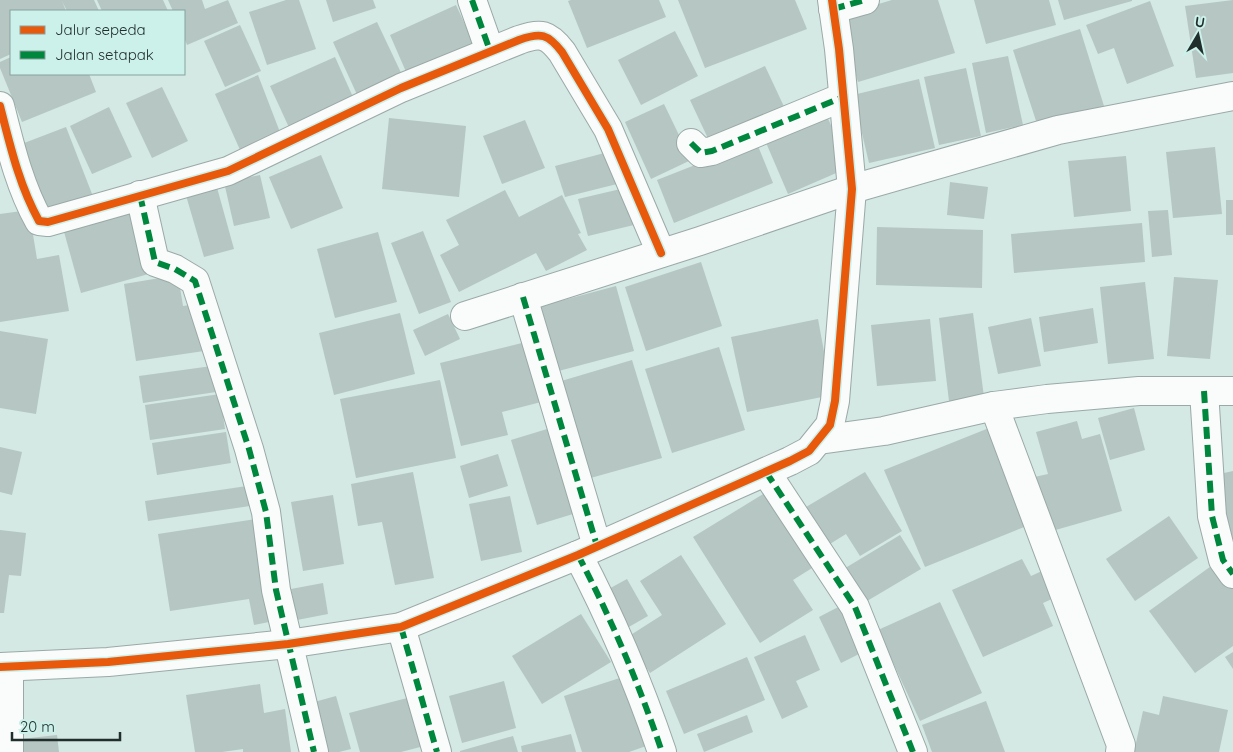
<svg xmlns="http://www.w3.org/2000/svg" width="1233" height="752" viewBox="0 0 1233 752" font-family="Quicksand,sans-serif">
	<rect width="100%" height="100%" fill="#d4e8e4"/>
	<!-- building -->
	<g fill="#b6c6c3">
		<polygon points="0,0 94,0 99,11 67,11 62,1 66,11 11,11 11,54 0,59"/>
		<polygon points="97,0 163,0 168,11 102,11"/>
		<polygon points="168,0 202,0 205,9 228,0 238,23 187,45 184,37 184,11 173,11"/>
		<polygon points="286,0 299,0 316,49 267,65 249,12"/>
		<polygon points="326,0 373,0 376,8 333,22"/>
		<polygon points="571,0 659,0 666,17 587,48 568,1"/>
		<polygon points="678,0 795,0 807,29 705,68"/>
		<polygon points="892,0 938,0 955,53 858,82 838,16"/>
		<polygon points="974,0 1049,0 1056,25 986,44"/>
		<polygon points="1058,0 1132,0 1132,1 1064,20"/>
		<polygon points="1233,0 1233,73 1196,78 1185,6"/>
		<polygon points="1150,1 1174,66 1127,84 1114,48 1098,54 1086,25"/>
		<polygon points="456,5 474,44 407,74 390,35"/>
		<polygon points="377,22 404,79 359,99 333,42"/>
		<polygon points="240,25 261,71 225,87 204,41"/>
		<polygon points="1080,29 1104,106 1038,127 1013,50"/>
		<polygon points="675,31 698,76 641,105 618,60"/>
		<polygon points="1008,56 1023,125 986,133 972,63"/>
		<polygon points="11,57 11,74 89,74 96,92 22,122 0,68 0,62"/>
		<polygon points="335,57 357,106 292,134 270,86"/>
		<polygon points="765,66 787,113 712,147 690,100"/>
		<polygon points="966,68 981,136 939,145 924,77"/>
		<polygon points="258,75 283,140 245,161 215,94"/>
		<polygon points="919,79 935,148 869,163 853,95"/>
		<polygon points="162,87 188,141 152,158 126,103"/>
		<polygon points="664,104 691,160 651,179 625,122"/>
		<polygon points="109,107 132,157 92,174 70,126"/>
		<polygon points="825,112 850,167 788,194 764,138"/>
		<polygon points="389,118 466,126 459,197 382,189"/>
		<polygon points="525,120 545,168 502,184 483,136"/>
		<polygon points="66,127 94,199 47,217 19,145"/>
		<polygon points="756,141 773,183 674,223 657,180"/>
		<polygon points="1215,147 1222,214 1173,218 1166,152"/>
		<polygon points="612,151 621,183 565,197 555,166"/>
		<polygon points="321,155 343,208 291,229 269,177"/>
		<polygon points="1126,156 1131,211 1074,217 1068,161"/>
		<polygon points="260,175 270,218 234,226 224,182"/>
		<polygon points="950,182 988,187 984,219 947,215"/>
		<polygon points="216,184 234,249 204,257 185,192"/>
		<polygon points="629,187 638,224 588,236 578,199"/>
		<polygon points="505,190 519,217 562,195 581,233 578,234 587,250 546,271 536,253 459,292 440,255 459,245 446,220"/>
		<rect x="1226" y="200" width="7" height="35"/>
		<polygon points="132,202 152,273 81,293 61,221"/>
		<polygon points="29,210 37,259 59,255 69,311 0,322 0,214"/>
		<polygon points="1168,210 1172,255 1152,257 1148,211"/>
		<polygon points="1142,223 1145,262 1014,273 1011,234"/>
		<polygon points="877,227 983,230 982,288 876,285"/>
		<polygon points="423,231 451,302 419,314 391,243"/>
		<polygon points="378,232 397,302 335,318 317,249"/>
		<polygon points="701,262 722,326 646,351 625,287"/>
		<polygon points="178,275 183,306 197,304 204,351 136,361 124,284"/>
		<polygon points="1174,277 1218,280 1210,359 1167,356"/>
		<polygon points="1145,282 1154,359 1108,364 1100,287"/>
		<polygon points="616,286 634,351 551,373 534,308"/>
		<polygon points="1093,308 1098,343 1044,352 1039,317"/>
		<polygon points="400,313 415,374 334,395 319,333"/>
		<polygon points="973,313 984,397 949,401 939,318"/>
		<polygon points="448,314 460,339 425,356 413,330"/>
		<polygon points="1031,318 1041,366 998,374 988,327"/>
		<polygon points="818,319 832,395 747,412 731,337"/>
		<polygon points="930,319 936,381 877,386 871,325"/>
		<polygon points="0,331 48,339 36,414 0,408"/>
		<polygon points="530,341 545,401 502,412 508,435 461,446 440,363"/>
		<polygon points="719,347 745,430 672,453 645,369"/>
		<polygon points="632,360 662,458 587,479 558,382"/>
		<polygon points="212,366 216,392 143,403 139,376"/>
		<polygon points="440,380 456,458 356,478 340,399"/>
		<polygon points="220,394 225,429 150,440 145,405"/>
		<polygon points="1134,408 1145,450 1110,460 1098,418"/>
		<polygon points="1077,421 1082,439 1100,434 1122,511 1045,533 1030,478 1048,474 1036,432"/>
		<polygon points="557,426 575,486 566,489 573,514 537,525 511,440"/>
		<polygon points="994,426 1034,523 925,567 884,470"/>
		<polygon points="226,432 231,463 157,475 152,443"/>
		<polygon points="0,447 22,452 12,495 0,492"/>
		<polygon points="498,454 508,486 469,498 460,466"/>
		<polygon points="1233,471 1233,543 1232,543 1215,475"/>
		<polygon points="413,472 434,578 395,585 382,522 358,526 351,484"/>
		<polygon points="865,472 902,531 860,556 846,534 825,547 801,510"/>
		<polygon points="247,486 250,506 148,521 145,501"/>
		<polygon points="773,488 820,563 793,580 813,610 760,643 693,537"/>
		<polygon points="333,495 344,564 303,571 291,502"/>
		<polygon points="510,496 522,552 481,561 469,504"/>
		<polygon points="1169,516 1198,558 1135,601 1106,559"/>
		<polygon points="262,518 265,598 269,622 254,625 249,599 170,611 158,534"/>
		<polygon points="0,530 26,533 21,576 9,575 4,613 0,613"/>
		<polygon points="900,535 921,569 862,604 842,570"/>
		<polygon points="681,555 726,624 650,673 626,638 662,615 640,581"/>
		<polygon points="1022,559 1031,576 1042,571 1054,598 1043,603 1053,626 983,657 952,590"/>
		<polygon points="1214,564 1233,589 1233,646 1195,673 1149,611"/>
		<polygon points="627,579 648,616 627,628 605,591"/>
		<polygon points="323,583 328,614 297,620 291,589"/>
		<polygon points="940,602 982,693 920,721 878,630"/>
		<polygon points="846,603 869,649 841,663 819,617"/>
		<polygon points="581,614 611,662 542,704 512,656"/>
		<polygon points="805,635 820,670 796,681 808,707 782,719 754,657"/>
		<polygon points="1233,652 1233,669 1225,657"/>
		<polygon points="747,657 765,700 684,734 666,691"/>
		<polygon points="626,676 649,745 629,752 582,752 564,696"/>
		<polygon points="504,681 516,728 462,743 449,696"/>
		<polygon points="260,684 264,713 285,709 291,752 243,752 243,749 222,752 195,752 186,695"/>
		<polygon points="336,696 351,749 339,752 320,752 307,704"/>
		<polygon points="415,696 428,745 401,752 360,752 349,713"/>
		<polygon points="1163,696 1228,710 1219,752 1134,752 1143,711 1159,715"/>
		<polygon points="986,701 1005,752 932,752 922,725"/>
		<polygon points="747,715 753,732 704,752 697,734"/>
		<polygon points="571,734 576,752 522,752 521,746"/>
		<polygon points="57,735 59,752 13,752 12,740"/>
		<polygon points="513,736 518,752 460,752 460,751"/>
	</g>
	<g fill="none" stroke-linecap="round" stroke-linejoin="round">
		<defs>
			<g id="minor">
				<polyline points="472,0 490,51"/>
				<polyline points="833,9 865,0"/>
				<path d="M0,106C10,145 19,185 39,221L48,222L228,171L401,88L519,40C541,32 548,34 562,52L608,129L661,253"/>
				<polyline points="691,143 701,153 712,151 843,97"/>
				<polyline points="140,195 155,262 175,269 195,281 249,449 266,512 276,590 314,752"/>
				<polyline points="523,297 597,546"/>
				<polyline points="465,316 700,241 852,189 1058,130 1233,96"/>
				<polyline points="1204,391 1212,516 1223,560 1233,574"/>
				<polyline points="994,406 1121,745 1120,752"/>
				<polyline points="819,440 884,431 994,406 1047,399 1139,391 1233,391"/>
				<polyline points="766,472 855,607 913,752"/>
				<path d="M578,555C611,618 639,684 662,752"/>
				<polyline points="401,627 437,752"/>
				<polyline points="0,667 108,662 288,644 401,627 578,555 790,461 809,451 830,425 835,401 852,189 839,49 832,0"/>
				<polyline points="9,667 9,752"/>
			</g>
		</defs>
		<!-- minor casing -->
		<use href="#minor" stroke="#9aa9a7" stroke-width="30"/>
		<!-- minor -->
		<use href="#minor" stroke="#f9fcfb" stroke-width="28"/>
		<!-- quiet -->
		<g stroke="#00873e" stroke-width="6" stroke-dasharray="12 6" stroke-linecap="butt">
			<polyline points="472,0 490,51"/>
			<polyline points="833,9 865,0"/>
			<polyline points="691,143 701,153 712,151 843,97"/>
			<polyline points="140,195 155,262 175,269 195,281 249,449 266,512 276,590 314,752"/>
			<polyline points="523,297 597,546"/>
			<polyline points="1204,391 1212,516 1223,560 1233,574"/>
			<polyline points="766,472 855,607 913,752"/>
			<path d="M578,555C611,618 639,684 662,752"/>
			<polyline points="401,627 437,752"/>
		</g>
		<defs>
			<g id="cycleway">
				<path d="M0,106C10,145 19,185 39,221L48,222L228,171L401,88L519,40C541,32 548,34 562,52L608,129L661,253"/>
				<polyline points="0,667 108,662 288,644 401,627 578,555 790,461 809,451 830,425 835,401 852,189 839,49 832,0"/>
			</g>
		</defs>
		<!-- cycleway casing -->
		<use href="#cycleway" stroke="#ccf0ea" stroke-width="11"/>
		<!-- cycleway -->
		<use href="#cycleway" stroke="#e8590c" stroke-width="8"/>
	</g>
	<!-- legend -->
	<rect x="10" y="10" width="175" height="65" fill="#ccf0ea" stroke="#87a29e"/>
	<rect x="20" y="26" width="25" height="8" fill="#e8590c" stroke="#87a29e"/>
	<text x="55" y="35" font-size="15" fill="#202e2c">Jalur sepeda</text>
	<rect x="20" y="51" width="25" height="8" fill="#00873e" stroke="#87a29e"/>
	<text x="55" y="60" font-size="15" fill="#202e2c">Jalan setapak</text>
	<!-- north arrow -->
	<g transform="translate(1198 35) rotate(9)" stroke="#ccf0ea" stroke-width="4" paint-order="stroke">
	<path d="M0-4L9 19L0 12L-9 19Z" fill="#202e2c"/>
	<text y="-8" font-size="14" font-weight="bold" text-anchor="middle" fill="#202e2c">U</text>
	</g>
	<!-- scale -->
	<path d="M12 732v8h108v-8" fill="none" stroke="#202e2c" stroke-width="2.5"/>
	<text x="20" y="732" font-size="15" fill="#202e2c" stroke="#ccf0ea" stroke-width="4" paint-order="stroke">20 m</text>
</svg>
